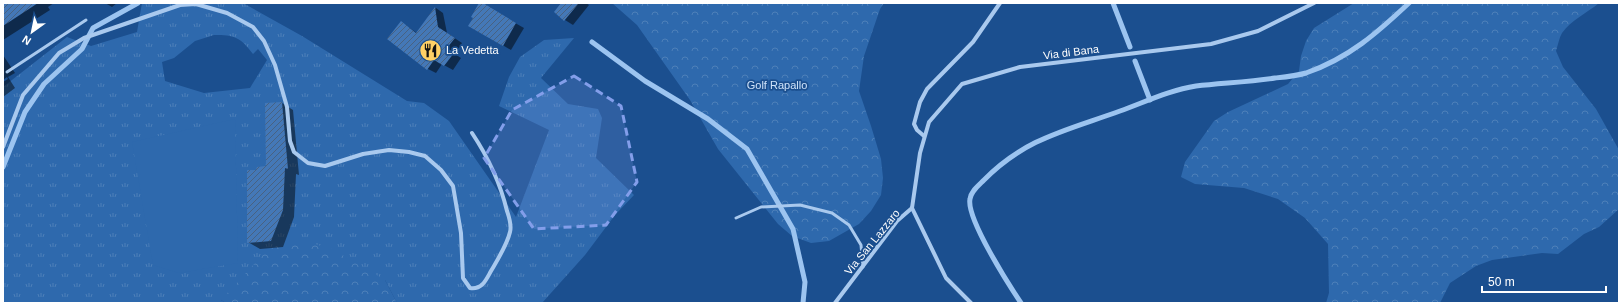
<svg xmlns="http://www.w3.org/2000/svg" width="1622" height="306" viewBox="0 0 1622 306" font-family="Helvetica,sans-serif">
	<defs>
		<pattern id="grass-tufts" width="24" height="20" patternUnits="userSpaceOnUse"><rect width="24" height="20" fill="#2e69ad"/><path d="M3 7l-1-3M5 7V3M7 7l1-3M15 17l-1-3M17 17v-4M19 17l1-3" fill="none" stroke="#4d80b9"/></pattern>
		<pattern id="forest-crowns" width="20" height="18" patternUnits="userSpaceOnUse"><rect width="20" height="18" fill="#2e69ad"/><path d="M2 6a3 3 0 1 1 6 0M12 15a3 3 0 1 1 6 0" fill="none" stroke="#4d80b9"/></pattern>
		<pattern id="building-hatch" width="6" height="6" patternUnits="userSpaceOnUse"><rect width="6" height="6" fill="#4478b7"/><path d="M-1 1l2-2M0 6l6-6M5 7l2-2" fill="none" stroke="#486282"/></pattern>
	</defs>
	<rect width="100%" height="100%" fill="#1b4f8f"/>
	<!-- grass -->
	<path fill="url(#grass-tufts)" fill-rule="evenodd" d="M142,3H243L302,36L407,101L424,103L449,121L516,217L549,130L499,106L509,77L520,57L544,40L574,38L541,78L568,104L598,109L602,118L596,158L634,195L615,215L585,255L542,303H397L385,280L221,300L226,303H3V87L67,37L91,46L137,32ZM214,35C235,35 240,37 253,54L258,49L267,60L250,88L204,93L165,81L162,62L174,58L195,41Z"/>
	<!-- forest -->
	<g fill="url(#forest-crowns)">
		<polygon points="612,3 884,3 880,9 864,56 859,91 871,126 881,159 883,178 881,195 871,211 859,224 829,241 811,243 792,236 778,224 718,149 690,100 637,25"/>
		<path d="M1354,3H1599C1587,13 1571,20 1562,33C1559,38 1558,45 1556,51L1563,67L1596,109L1619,150V209L1599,227L1584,234L1558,254L1542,253L1492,260L1476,266L1450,283L1440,303H1326L1329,293L1328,244L1305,218L1278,199L1244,188L1195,184L1181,177L1185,162L1214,121L1228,112L1288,84L1299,71L1301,56L1306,41L1314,28Z"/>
		<polygon points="294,238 332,249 385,280 397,303 226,303 221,300 266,251"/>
	</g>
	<!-- garden -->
	<polygon fill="#2e69ad" points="235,119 238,263 179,273 153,265 132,142"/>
	<!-- shadow -->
	<g fill="#0007">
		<polygon points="3,3 54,3 48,7 50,10 3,40"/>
		<polygon points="105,3 117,3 112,7"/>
		<polygon points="480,3 524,28 511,50 470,26"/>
		<polygon points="563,3 586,3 589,5 573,25 565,20"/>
		<polygon points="436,8 443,13 447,33 462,43 455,54 461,58 453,70 442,64 436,73 428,69 401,22 417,33"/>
		<polygon points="3,55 15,73 8,77 15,88 3,97 3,82 8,79 7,77 3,80"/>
		<polygon points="282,103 293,110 299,175 296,174 294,217 283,247 260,249 248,242 257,171 267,167"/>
	</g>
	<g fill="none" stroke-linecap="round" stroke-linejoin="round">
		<!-- stream -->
		<g stroke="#9cc4f0" stroke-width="5">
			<polyline points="1113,3 1130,47"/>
			<polyline points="592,42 645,81 708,119 747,149 793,229 805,282 803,303"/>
			<polyline points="1135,61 1150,100"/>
			<polyline points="3,167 25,112 44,84 82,49 93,28 138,3"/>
			<path d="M1021,303C1009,285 966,218 970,199C971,191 979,185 984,180C1025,138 1068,130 1120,111C1145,102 1170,90 1196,86C1222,83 1249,82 1275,78C1285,77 1296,76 1306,73C1349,58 1377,33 1409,3"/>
		</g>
	</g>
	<!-- building -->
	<g fill="url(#building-hatch)">
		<polygon points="3,3 38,3 3,26"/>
		<polygon points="479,3 483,3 516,23 503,46 468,26 473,18 471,17"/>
		<polygon points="561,3 579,3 564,21 554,12"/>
		<polygon points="435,7 438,27 455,38 447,48 454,53 444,66 434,60 427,70 387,39 401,21 416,33"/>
		<polygon points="282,102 288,169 285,168 283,210 271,241 247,243 247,170 256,170 257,167 266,166 265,103"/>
	</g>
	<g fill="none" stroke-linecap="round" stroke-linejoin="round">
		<!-- lane -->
		<g stroke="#a9c9ee" stroke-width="3">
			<polyline points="7,72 86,20"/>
			<polyline points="736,218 761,207 800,205 832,213 849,225 861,245 863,267"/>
		</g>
		<!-- street -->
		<g stroke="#a9c9ee" stroke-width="4">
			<polyline points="924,136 917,130 914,124 920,102 927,89 973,42 1000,3"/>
			<path d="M3,147L23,95L59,53L84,38L180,5L196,4L227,13L253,27L264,41L275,65L287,107L290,141L294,152L308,163L325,166L363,154L389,150L409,152L425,156L441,170L453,186L461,233L463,278L470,288C482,290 486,280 491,271C498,259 507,245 510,232C512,225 509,217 507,211C500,182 488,157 472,133"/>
			<polyline points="912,208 920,153 929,122 962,84 1020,67 1211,44 1258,31 1314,3"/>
			<polyline points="912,208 946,278 971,303"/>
			<polyline points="835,303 897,221 912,208"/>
		</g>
	</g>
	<!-- marked area -->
	<path fill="#839eea" fill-opacity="0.2" stroke="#839eea" stroke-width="3" stroke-dasharray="8 5" stroke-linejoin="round" d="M574,76L621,106L637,182L606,225L534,229L484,158L512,110Z"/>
	<!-- icons -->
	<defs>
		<symbol id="restaurant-disc" viewBox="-11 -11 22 22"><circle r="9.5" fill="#ffd166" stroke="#1b4f8f"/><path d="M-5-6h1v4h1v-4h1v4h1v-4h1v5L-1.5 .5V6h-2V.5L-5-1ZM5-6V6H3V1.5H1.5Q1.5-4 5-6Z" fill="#111"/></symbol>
	</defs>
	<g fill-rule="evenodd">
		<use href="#restaurant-disc" x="418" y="38" width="25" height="25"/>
	</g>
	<g text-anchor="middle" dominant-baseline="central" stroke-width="3.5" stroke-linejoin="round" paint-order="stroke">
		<!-- poi labels -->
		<g font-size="11" fill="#fff" stroke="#1b4f8f" text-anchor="start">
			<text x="446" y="50">La Vedetta</text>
		</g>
		<!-- street labels -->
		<g font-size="11" fill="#fff" stroke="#1b4f8f">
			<text transform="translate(1071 52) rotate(-7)">Via di Bana</text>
			<text transform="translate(872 242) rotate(-51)">Via San Lazzaro</text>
		</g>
		<!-- park labels -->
		<g font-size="11" fill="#cfe3fa" stroke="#1b4f8f">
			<text x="777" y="85">Golf Rapallo</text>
		</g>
	</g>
	<!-- border -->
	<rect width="1622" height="306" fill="none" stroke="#ffffff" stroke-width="8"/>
	<!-- north arrow -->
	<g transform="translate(32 32) rotate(213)" stroke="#1b4f8f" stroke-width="3" paint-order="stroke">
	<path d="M0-3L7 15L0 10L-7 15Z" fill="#ffffff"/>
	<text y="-6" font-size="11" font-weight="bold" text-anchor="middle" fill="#ffffff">N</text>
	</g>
	<!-- scale -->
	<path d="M1482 286v6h124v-6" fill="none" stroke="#ffffff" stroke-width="2"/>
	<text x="1488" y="286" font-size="12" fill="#ffffff" stroke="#1b4f8f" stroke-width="3" paint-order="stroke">50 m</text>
</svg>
